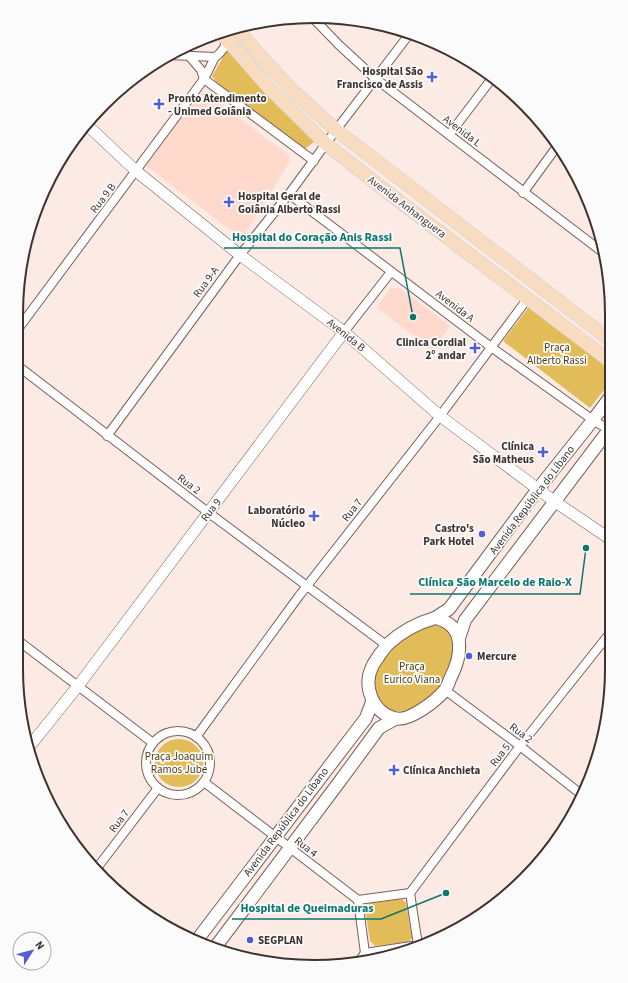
<svg xmlns="http://www.w3.org/2000/svg" width="628" height="983" viewBox="0 0 628 983" font-family="'Source Sans 3',sans-serif">
	<rect width="100%" height="100%" fill="#fceae4"/>
	<!-- built -->
	<g fill="#ffd9cc">
		<polygon points="203,91 289,155 290,161 242,239 144,164"/>
		<polygon points="390,288 399,288 450,326 432,350 377,308"/>
	</g>
	<!-- green -->
	<g fill="#e2bc58">
		<polygon points="229,47 314,135 314,142 302,151 221,89 212,76"/>
		<polygon points="531,304 611,365 611,381 590,408 503,341"/>
		<polygon points="434,623 448,629 456,639 453,665 438,691 425,704 408,710 395,712 384,708 373,689 376,672 386,653 413,629"/>
		<circle cx="179" cy="763" r="24"/>
		<polygon points="402,899 406,903 412,938 408,942 375,946 370,941 365,908 370,903"/>
	</g>
	<g fill="none" stroke-linecap="round" stroke-linejoin="round">
		<defs>
			<g id="minor">
				<polyline points="312,17 339,45 376,79 605,254"/>
				<polyline points="169,55 215,57"/>
				<polyline points="189,56 201,70 204,79"/>
				<polyline points="204,79 314,161"/>
				<polyline points="449,135 493,77"/>
				<polyline points="523,193 558,145"/>
				<polyline points="289,194 491,347 593,420 611,431"/>
				<polyline points="18,329 204,79 215,57 219,54 224,48 226,40"/>
				<polyline points="344,332 391,272"/>
				<polyline points="18,366 209,513 386,645"/>
				<polyline points="107,436 240,255 289,194 336,130 411,32"/>
				<polyline points="16,639 153,743"/>
				<polyline points="445,690 520,746 582,795"/>
				<circle cx="178" cy="763" r="32"/>
				<polyline points="196,737 299,596 437,420 528,298"/>
				<polyline points="204,782 358,900"/>
				<polyline points="97,868 158,788"/>
				<polyline points="410,893 520,746 610,633"/>
				<polygon points="410,893 418,945 365,953 358,900"/>
				<polyline points="360,960 365,953"/>
			</g>
			<g id="tertiary">
				<polyline points="86,124 136,171 240,255 344,332 440,416 554,501 610,539"/>
				<polyline points="29,747 78,686 344,332"/>
			</g>
			<g id="secondary">
				<path d="M435,618C467,625 462,656 450,679C449,683 447,687 445,690C436,701 408,723 394,718C372,712 363,686 372,667C374,662 378,658 380,654C383,651 385,647 388,644C402,631 417,623 435,618Z"/>
				<polyline points="435,618 449,609 538,489 593,420 611,396"/>
				<polyline points="459,638 465,620 611,427"/>
				<polyline points="197,940 366,718 372,702"/>
				<polyline points="214,949 340,781 379,728 395,719"/>
			</g>
			<g id="primary">
				<polyline points="235,27 263,59 294,92 336,130 611,341"/>
				<polyline points="220,32 269,88 326,144 395,198 611,362"/>
			</g>
		</defs>
		<!-- minor casing -->
		<use href="#minor" stroke="#796057" stroke-width="10"/>
		<!-- tertiary casing -->
		<use href="#tertiary" stroke="#796057" stroke-width="12"/>
		<!-- secondary casing -->
		<use href="#secondary" stroke="#796057" stroke-width="14"/>
		<!-- primary casing -->
		<use href="#primary" stroke="#d0cecd" stroke-width="14"/>
		<!-- minor -->
		<use href="#minor" stroke="#fff" stroke-width="8"/>
		<!-- tertiary -->
		<use href="#tertiary" stroke="#fff" stroke-width="11"/>
		<!-- secondary -->
		<use href="#secondary" stroke="#fff" stroke-width="12"/>
		<!-- primary -->
		<use href="#primary" stroke="#f8dcc2" stroke-width="13"/>
	</g>
	<!-- markers -->
	<g fill="#515ed4" stroke="#fbfbfb" stroke-width="1.5">
		<path d="M430 71h4v4h4v4h-4v4h-4v-4h-4v-4h4z"/>
		<path d="M157 98h4v4h4v4h-4v4h-4v-4h-4v-4h4z"/>
		<path d="M227 196h4v4h4v4h-4v4h-4v-4h-4v-4h4z"/>
		<path d="M473 342h4v4h4v4h-4v4h-4v-4h-4v-4h4z"/>
		<path d="M541 446h4v4h4v4h-4v4h-4v-4h-4v-4h4z"/>
		<path d="M312 510h4v4h4v4h-4v4h-4v-4h-4v-4h4z"/>
		<circle cx="482" cy="534" r="4"/>
		<circle cx="469" cy="656" r="4"/>
		<path d="M392 764h4v4h4v4h-4v4h-4v-4h-4v-4h4z"/>
		<circle cx="250" cy="940" r="4"/>
	</g>
	<g text-anchor="middle" dominant-baseline="central" stroke-width="3.5" stroke-linejoin="round" paint-order="stroke">
		<!-- poi labels -->
		<g font-size="11" font-weight="bold" fill="#3d322e" stroke="#fbfbfb" text-anchor="end">
			<text x="423" y="71">Hospital São<tspan x="423" dy="13">Francisco de Assis</tspan></text>
			<text x="168" y="98" text-anchor="start">Pronto Atendimento<tspan x="168" dy="13">- Unimed Goiânia</tspan></text>
			<text x="238" y="196" text-anchor="start">Hospital Geral de<tspan x="238" dy="13">Goiânia Alberto Rassi</tspan></text>
			<text x="466" y="342">Clinica Cordial<tspan x="466" dy="13">2° andar</tspan></text>
			<text x="534" y="446">Clínica<tspan x="534" dy="13">São Matheus</tspan></text>
			<text x="305" y="510">Laboratório<tspan x="305" dy="13">Núcleo</tspan></text>
			<text x="474" y="528">Castro's<tspan x="474" dy="13">Park Hotel</tspan></text>
			<text x="477" y="656" text-anchor="start">Mercure</text>
			<text x="403" y="770" text-anchor="start">Clínica Anchieta</text>
			<text x="258" y="940" text-anchor="start">SEGPLAN</text>
		</g>
		<!-- street labels -->
		<g font-size="11" fill="#3d322e" stroke="#fbfbfb">
			<text transform="translate(462 131) rotate(37)">Avenida L</text>
			<text transform="translate(103 198) rotate(-53)">Rua 9 B</text>
			<text transform="translate(407 207) rotate(37)">Avenida Anhanguera</text>
			<text transform="translate(206 282) rotate(-54)">Rua 9-A</text>
			<text transform="translate(455 306) rotate(37)">Avenida A</text>
			<text transform="translate(346 335) rotate(39)">Avenida B</text>
			<text transform="translate(189 484) rotate(37)">Rua 2</text>
			<text transform="translate(532 500) rotate(-53)">Avenida República do Líbano</text>
			<text transform="translate(211 510) rotate(-53)">Rua 9</text>
			<text transform="translate(352 510) rotate(-52)">Rua 7</text>
			<text transform="translate(521 733) rotate(37)">Rua 2</text>
			<text transform="translate(500 755) rotate(-53)">Rua 5</text>
			<text transform="translate(119 821) rotate(-53)">Rua 7</text>
			<text transform="translate(286 822) rotate(-53)">Avenida República do Líbano</text>
			<text transform="translate(306 847) rotate(38)">Rua 4</text>
		</g>
		<!-- park labels -->
		<g font-size="11" fill="#504115" stroke="#fbfbfb">
			<text x="557" y="347">Praça<tspan x="557" dy="13">Alberto Rassi</tspan></text>
			<text x="412" y="666">Praça<tspan x="412" dy="13">Eurico Viana</tspan></text>
			<text x="179" y="756">Praça Joaquim<tspan x="179" dy="13">Ramos Jube</tspan></text>
		</g>
	</g>
	<!-- crop -->
	<path d="M0 0H628V983H0ZM314 23H314A291 291 0 0 1 605 314V669A291 291 0 0 1 314 960H314A291 291 0 0 1 23 669V314A291 291 0 0 1 314 23Z" fill="#fbfbfb" fill-rule="evenodd"/>
	<path fill="none" stroke="#3d322e" stroke-width="2" d="M314 23H314A291 291 0 0 1 605 314V669A291 291 0 0 1 314 960H314A291 291 0 0 1 23 669V314A291 291 0 0 1 314 23Z"/>
	<!-- callouts -->
	<path fill="none" stroke="#0f766e" stroke-width="1.5" d="M413 317L400 248H224M586 548L580 594H410M446 893L381 919H232"/>
	<g fill="#0f766e" stroke="#fbfbfb" stroke-width="1.5">
		<circle cx="413" cy="317" r="4"/>
		<circle cx="586" cy="548" r="4"/>
		<circle cx="446" cy="893" r="4"/>
	</g>
	<g font-size="12" text-anchor="middle" font-weight="bold" fill="#0f766e" stroke="#fbfbfb" stroke-width="3.5" stroke-linejoin="round" paint-order="stroke">
		<text x="312" y="241">Hospital do Coração Anis Rassi</text>
		<text x="495" y="586">Clínica São Marcelo de Raio-X</text>
		<text x="307" y="912">Hospital de Queimaduras</text>
	</g>
	<!-- north arrow -->
	<g transform="translate(32 951) rotate(54)"><circle r="19" fill="#fbfbfb" stroke="#afaba9"/>
	<path d="M0-3L7 15L0 10L-7 15Z" fill="#515ed4"/>
	<text y="-6" font-size="11" font-weight="bold" text-anchor="middle" fill="#3d322e">N</text>
	</g>
</svg>
